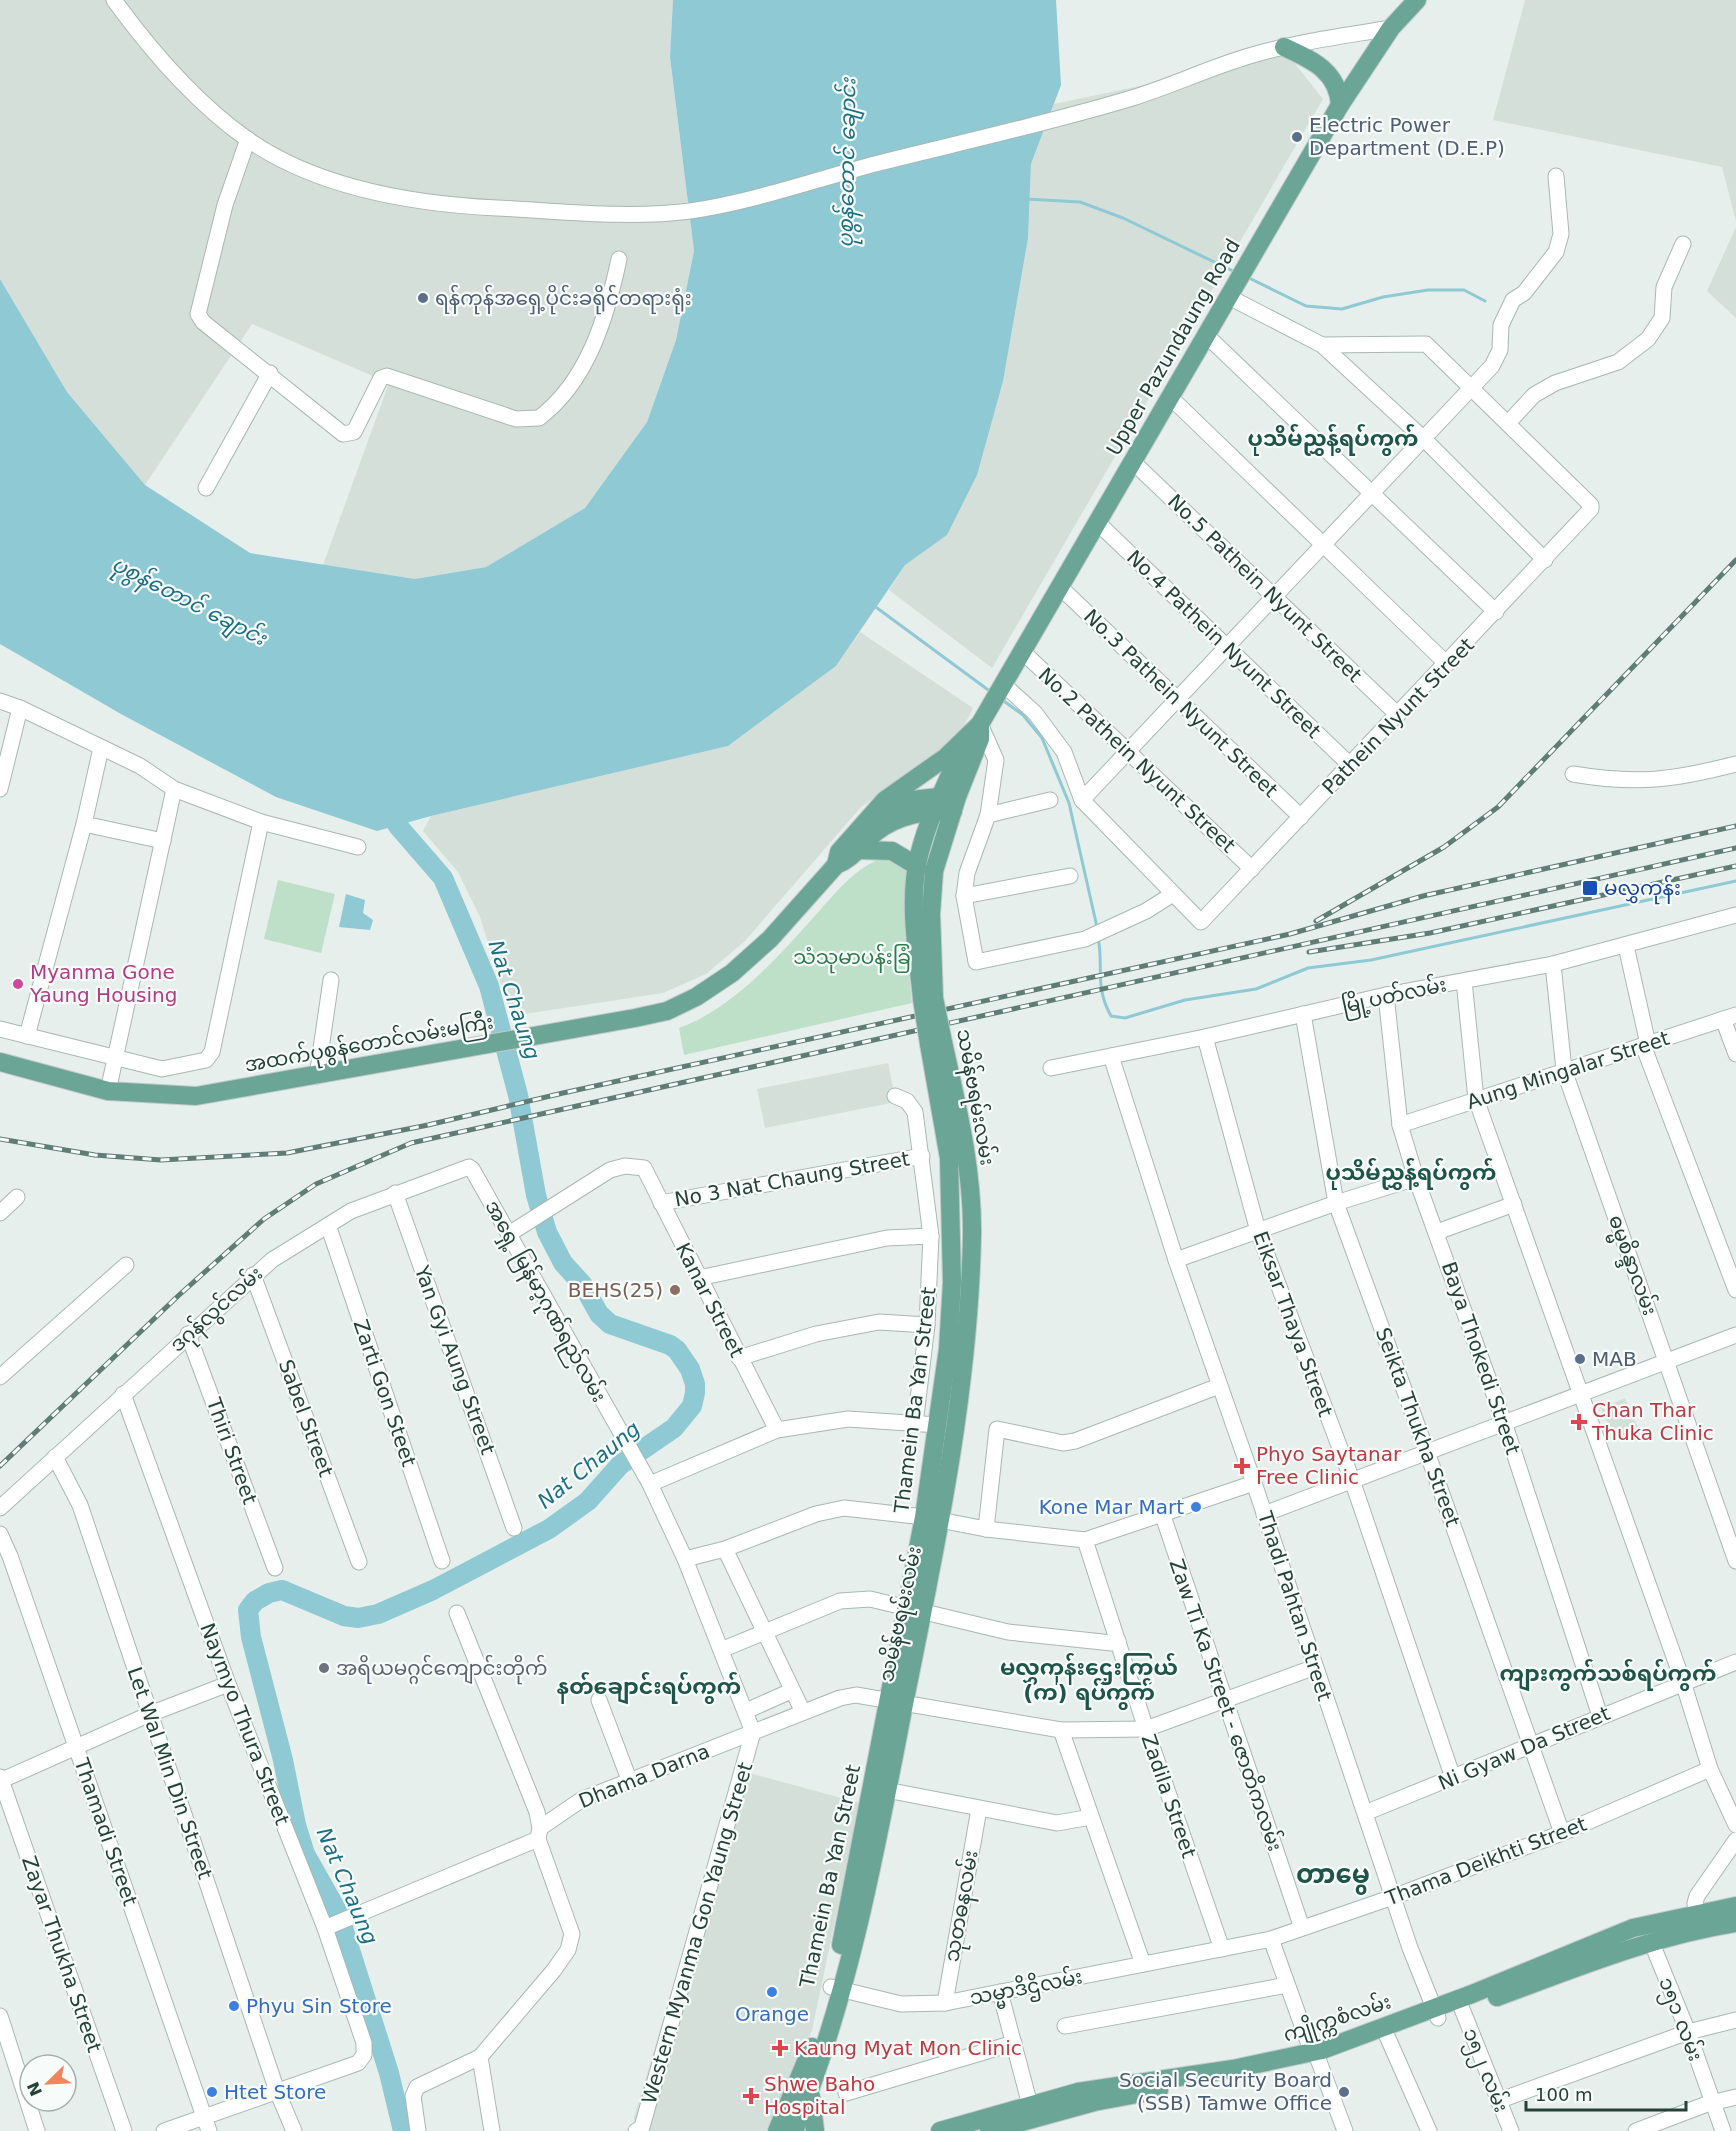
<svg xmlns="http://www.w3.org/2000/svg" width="1736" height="2131" viewBox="0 0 1736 2131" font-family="'DejaVu Sans','Noto Sans Myanmar',sans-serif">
	<rect width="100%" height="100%" fill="#e6efeb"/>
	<!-- built -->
	<g fill="#d4dfda">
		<polygon points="0,0 673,0 670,57 694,251 676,340 647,422 585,508 486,567 415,579 323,565 389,383 252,324 145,485 67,392 0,279"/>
		<polygon points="1525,0 1736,0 1736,221 1722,167 1493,120"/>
		<polygon points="1288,55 1323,99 992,668 889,590 905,565 947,535 1028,238 1031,164 1054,104"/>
		<polygon points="1736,227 1736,318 1707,291"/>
		<polygon points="860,632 973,708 957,740 861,807 745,941 706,974 663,993 511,1016 480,917 458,872 423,831 431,816 728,746 836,666"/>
		<polygon points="888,1063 896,1102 765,1128 757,1089"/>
		<polygon points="1625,1398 1639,1430 1616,1440 1601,1409"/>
		<polygon points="738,1770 860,1803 812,2030 773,2131 635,2131 634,2117"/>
	</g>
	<!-- green -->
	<g fill="#bfe0c8">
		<path d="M886,857L906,868V940L912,1003L684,1055L679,1028C733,1008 775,960 813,918C834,895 855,866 886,857Z"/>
		<polygon points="278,880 335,894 321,953 264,939"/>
	</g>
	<!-- water -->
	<g fill="#8ec9d4">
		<polygon points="673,0 1056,0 1061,85 1031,164 1028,238 1003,381 977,475 947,535 905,565 836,666 728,746 431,816 377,831 276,797 121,714 0,644 0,279 67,392 145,485 250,553 415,579 486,567 585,508 647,422 676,340 694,251 670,57"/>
		<polygon points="346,894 365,900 363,913 373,920 370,930 339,927"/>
	</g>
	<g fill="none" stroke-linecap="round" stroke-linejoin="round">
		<!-- stream -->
		<g stroke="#8ec9d4" stroke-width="3">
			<polyline points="1026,199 1080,202 1123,218 1235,272"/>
			<polyline points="1247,277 1306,306 1342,309 1383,297 1428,290 1464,290 1485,301"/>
			<polyline points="873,605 991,692"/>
			<polyline points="1001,699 1023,715 1042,738 1069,803 1097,927"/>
			<path d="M1098,937C1104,966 1094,986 1111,1016L1125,1018L1185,1000L1256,989L1308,968L1371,960L1736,881"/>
		</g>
		<!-- river -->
		<polyline stroke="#8ec9d4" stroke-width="20" points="384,804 398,826 443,878 489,986 518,1095 536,1195 547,1232 563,1263 583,1285 599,1314 610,1324 670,1345 677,1350 690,1369 695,1384 695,1393 692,1406 674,1428 620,1465 588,1501 549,1529 433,1590 378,1614 358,1618 344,1616 282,1590 269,1593 255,1601 248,1610 251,1637 283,1760 296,1825 305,1854 336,1909 344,1931 389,2073 403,2131"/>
		<defs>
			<g id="minor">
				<path d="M114,0C151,51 195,102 247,139C317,188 414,204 497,208C561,211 627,219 690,211C751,202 812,181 871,165C958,143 1046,124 1132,98C1171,86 1209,68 1249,56C1295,42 1344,36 1391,28"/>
				<path d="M248,139L225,205L198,314L203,322L343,434L354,432L381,378L387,376L516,419L539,418C588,381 607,316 619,259"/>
				<polyline points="1229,297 1322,345 1425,440 1545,560"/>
				<polyline points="1207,336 1496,612"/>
				<polyline points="1170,397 1447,664"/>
				<polyline points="1509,422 1534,395 1555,383 1618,362 1648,339 1662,318 1664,287 1683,244"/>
				<polyline points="1132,461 1398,715"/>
				<polyline points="206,488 270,373"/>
				<polyline points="1098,523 1350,765"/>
				<polyline points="1061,588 1301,817"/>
				<polyline points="1023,652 1252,869"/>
				<polyline points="1003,684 1035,713 1064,752 1082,800 1201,922 1591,509 1591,505 1426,344 1322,345"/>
				<polyline points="0,701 20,708 140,766 174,789 261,822 358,847"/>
				<polyline points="981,726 996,760 988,815 967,873 964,896 976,962 1085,939 1146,911 1173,894"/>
				<path d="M1573,774C1637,785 1674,780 1736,764"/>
				<polyline points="0,789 20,708"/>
				<polyline points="1082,800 1492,366 1500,350 1501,325 1513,300 1524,293 1556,252 1561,234 1556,176"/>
				<polyline points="988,815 1050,800"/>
				<polyline points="84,824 163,841"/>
				<polyline points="964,896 1070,876"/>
				<polyline points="1626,946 1648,1044"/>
				<polyline points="1553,964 1564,1070 1736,1561"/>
				<polyline points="1464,981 1476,1099 1683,1682 1710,1769 1736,1825"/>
				<polyline points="1386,995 1400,1125 1416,1178 1504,1422 1600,1716"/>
				<polyline points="1303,1014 1336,1203 1427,1452 1562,1833"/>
				<polyline points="1723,1019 1736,1054"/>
				<polyline points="0,1029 162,1069 206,1060 212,1052 261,822"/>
				<polyline points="27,1036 84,824 101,748"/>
				<polyline points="1205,1037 1258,1231 1352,1480 1453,1778"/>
				<polyline points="1643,1045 1736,1290"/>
				<polyline points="1111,1056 1176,1260 1254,1483 1410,1948 1438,2018"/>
				<polyline points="1051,1068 1205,1037 1386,995 1553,964 1736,915"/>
				<polyline points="317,1076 331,980"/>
				<polyline points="108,1091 174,789"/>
				<polyline points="895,1096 907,1101 915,1112 931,1236 927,1325 915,1424"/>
				<polyline points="1400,1125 1736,1015"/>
				<polyline points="395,1193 514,1528"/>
				<polyline points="661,1203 922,1156"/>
				<polyline points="0,1213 17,1197"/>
				<polyline points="328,1225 442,1561"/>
				<polyline points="1437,1232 1514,1204"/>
				<polyline points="509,1234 610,1170 625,1166 644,1168 777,1430"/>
				<polyline points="1176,1260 1336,1203 1416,1178"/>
				<polyline points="253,1275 359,1562"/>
				<polyline points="699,1278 887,1238 931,1236"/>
				<polyline points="188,1334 275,1568"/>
				<polyline points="739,1358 816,1334 879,1322 927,1325"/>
				<polyline points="0,1377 126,1265"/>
				<polyline points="123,1394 228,1684 325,1928 364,2043 364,2055 358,2063 164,2131"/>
				<polyline points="55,1457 80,1505 277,2091 294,2131"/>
				<polyline points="650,1484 777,1430 848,1419 938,1425"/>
				<polyline points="0,1508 272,1260 351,1211 469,1167 472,1169 650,1484 685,1559 753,1732"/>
				<polyline points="1264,1514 1736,1335"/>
				<polyline points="1163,1516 1302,1928"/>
				<polyline points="986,1529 997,1429 1063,1443 1075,1441 1219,1386"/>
				<polyline points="0,1534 10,1556 209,2131"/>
				<polyline points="1085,1540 1146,1729 1222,1949"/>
				<polyline points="725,1549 803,1712"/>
				<polyline points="685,1559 725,1549 816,1514 844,1508 924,1517 986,1529 1085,1540 1254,1483"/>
				<polyline points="721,1650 840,1601 870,1599 1008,1632 1112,1643 1118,1641"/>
				<polyline points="599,1700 630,1782"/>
				<polyline points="746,1711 791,1691"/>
				<polyline points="1061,1730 1143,1964"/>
				<polyline points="0,1777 124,2131"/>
				<polyline points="0,1781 150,1714 228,1684"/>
				<polyline points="876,1788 1057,1823 1091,1817"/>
				<polyline points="1365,1813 1736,1662"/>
				<polyline points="540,1828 581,1800 840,1698 856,1695 1061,1730 1146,1729 1315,1667"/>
				<polyline points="1697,1923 1695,1903 1697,1896 1736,1840"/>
				<polyline points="325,1928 538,1839"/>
				<polyline points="1271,1939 1312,2053"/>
				<polyline points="1651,1941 1688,2032 1723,2131"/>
				<polyline points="831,1987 901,2004 945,2003 1271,1939 1393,1897 1562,1833 1710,1769"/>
				<polyline points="1000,1992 1030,2105"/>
				<polyline points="945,2003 979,1809"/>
				<polyline points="1462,2009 1511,2131"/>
				<polyline points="0,2016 37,2131"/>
				<polyline points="1065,2026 1287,1985"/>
				<polyline points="1387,2036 1429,2131"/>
				<polyline points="480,2057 492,2131"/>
				<polyline points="1318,2059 1345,2131"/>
				<polyline points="846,2093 1014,2043"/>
				<polyline points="1498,2101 1688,2032 1736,2020"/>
				<polyline points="418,2131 413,2096 417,2087 480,2057 554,1970 568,1950 572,1934 538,1839 540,1828 537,1812 457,1613"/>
				<polyline points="636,2131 642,2127 753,1732"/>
				<polyline points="1636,2131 1707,2104 1736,2097"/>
			</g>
			<g id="major">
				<path d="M1284,47C1312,60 1338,71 1340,105"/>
				<polyline points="879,813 912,800 948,796"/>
				<polyline points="858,850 892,851 917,866"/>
				<polyline points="836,865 839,852 885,800 946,757 980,724 1340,105 1391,28 1417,0"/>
				<polyline points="934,998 931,914 934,871 957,797 980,739 980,724"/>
				<path d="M922,999C918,956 909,909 917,865C925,822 947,785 963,745"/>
				<path d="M0,1062L108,1091L196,1096L635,1018L667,1011L696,997L732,973L770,939L836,865C854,858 861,844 876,832C899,814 925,811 953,811"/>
				<polyline points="841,1945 924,1517 948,1349 952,1282 949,1158 929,1044"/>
				<path d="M1497,1997C1576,1968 1653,1936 1736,1923"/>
				<polyline points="811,2097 815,2131"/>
				<polyline points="777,2131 812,2047"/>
				<path d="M794,2131C850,1994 876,1848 904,1704C935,1549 969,1394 972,1235C973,1170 957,1105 943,1042"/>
				<polyline points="940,2131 1078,2092 1233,2069 1322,2050 1472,1994 1633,1928 1736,1906"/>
				<polyline points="989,2131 1094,2102 1159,2090"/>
			</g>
		</defs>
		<!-- minor casing -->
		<use href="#minor" stroke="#a8b8b2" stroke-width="17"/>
		<!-- major casing -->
		<use href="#major" stroke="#c2cac8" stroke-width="20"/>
		<!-- minor -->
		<use href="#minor" stroke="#fff" stroke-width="15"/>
		<!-- major -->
		<use href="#major" stroke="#6aa596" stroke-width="18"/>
		<defs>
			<g id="rail">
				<polyline points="1316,921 1444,847 1498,807 1736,560"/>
				<polyline points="1309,952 1430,933 1736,866"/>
				<polyline points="0,1139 95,1155 161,1160 287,1153 428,1125 563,1093 1290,934 1423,896 1736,826"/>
				<polyline points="0,1466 178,1296 264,1219 316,1184 411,1143 1736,848"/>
			</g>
		</defs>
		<!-- rail casing -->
		<use href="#rail" stroke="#5f7d75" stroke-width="5"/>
		<!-- rail -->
		<use href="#rail" stroke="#f7fbf9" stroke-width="3" stroke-dasharray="9" stroke-linecap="butt"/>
		<defs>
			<g id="major-bridge">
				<polyline points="934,998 943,1042"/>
				<polyline points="922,999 929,1044"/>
			</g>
		</defs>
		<!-- major-bridge casing -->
		<use href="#major-bridge" stroke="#c2cac8" stroke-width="20" stroke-linecap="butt"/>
		<!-- major-bridge -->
		<use href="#major-bridge" stroke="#6aa596" stroke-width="18"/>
	</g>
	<!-- markers -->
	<g fill="#5c6f8a" stroke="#f7fbf9" stroke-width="2">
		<circle cx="1297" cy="137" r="6"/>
		<circle cx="423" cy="298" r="6"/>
		<circle cx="1580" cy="1359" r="6"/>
		<circle cx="1344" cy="2092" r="6"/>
	</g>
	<rect fill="#1a4fb4" stroke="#f7fbf9" stroke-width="2" x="1582" y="880" width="16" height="16" rx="3"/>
	<circle fill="#d1479c" stroke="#f7fbf9" stroke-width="2" cx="18" cy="984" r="6"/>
	<circle fill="#8d6e63" stroke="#f7fbf9" stroke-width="2" cx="675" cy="1290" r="6"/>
	<g fill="#e0444e" stroke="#f7fbf9" stroke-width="2">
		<path d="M1576 1413h6v6h6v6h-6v6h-6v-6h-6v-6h6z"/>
		<path d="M1239 1457h6v6h6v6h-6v6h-6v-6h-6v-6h6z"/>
		<path d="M777 2039h6v6h6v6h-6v6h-6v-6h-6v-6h6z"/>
		<path d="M748 2087h6v6h6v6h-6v6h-6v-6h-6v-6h6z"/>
	</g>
	<g fill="#3f7fe0" stroke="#f7fbf9" stroke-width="2">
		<circle cx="1196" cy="1507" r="6"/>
		<circle cx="772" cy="1992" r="6"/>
		<circle cx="234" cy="2006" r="6"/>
		<circle cx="212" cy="2092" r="6"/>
	</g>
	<circle fill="#6b7280" stroke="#f7fbf9" stroke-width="2" cx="324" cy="1668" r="6"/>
	<g text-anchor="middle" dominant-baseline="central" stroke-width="4.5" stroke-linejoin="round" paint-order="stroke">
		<!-- service labels -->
		<g font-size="20" fill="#4e5e75" stroke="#f7fbf9" text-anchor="start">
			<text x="1309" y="125">Electric Power<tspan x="1309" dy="23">Department (D.E.P)</tspan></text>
			<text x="435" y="298">ရန်ကုန်အရှေ့ပိုင်းခရိုင်တရားရုံး</text>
			<text x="1592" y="1359">MAB</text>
			<text x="1332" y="2080" text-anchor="end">Social Security Board<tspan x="1332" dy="23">(SSB) Tamwe Office</tspan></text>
		</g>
		<!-- street labels -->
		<g font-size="20" fill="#24423a" stroke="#f7fbf9">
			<text transform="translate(1173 347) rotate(-60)">Upper Pazundaung Road</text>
			<text transform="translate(1265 588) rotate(44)">No.5 Pathein Nyunt Street</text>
			<text transform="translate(1224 644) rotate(44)">No.4 Pathein Nyunt Street</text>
			<text transform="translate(1181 703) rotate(44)">No.3 Pathein Nyunt Street</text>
			<text transform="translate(1398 716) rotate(-46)">Pathein Nyunt Street</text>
			<text transform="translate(1137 760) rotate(43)">No.2 Pathein Nyunt Street</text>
			<text transform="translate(1394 995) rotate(-12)">မြို့ပတ်လမ်း</text>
			<text transform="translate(369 1043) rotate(-10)">အထက်ပုစွန်တောင်လမ်းမကြီး</text>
			<text transform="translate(1568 1070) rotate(-18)">Aung Mingalar Street</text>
			<text transform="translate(976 1097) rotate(80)">သမိန်ဗရမ်းလမ်း</text>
			<text transform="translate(792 1179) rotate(-10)">No 3 Nat Chaung Street</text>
			<text transform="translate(1633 1265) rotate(70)">ဓမ္မစိန္ဒာလမ်း</text>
			<text transform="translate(710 1300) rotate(63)">Kanar Street</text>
			<text transform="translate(546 1301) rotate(61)">အရှေ့ မြန်မာ့ဂုဏ်ရည်လမ်း</text>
			<text transform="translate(216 1309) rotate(-42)">ဒဂုန်လွင်လမ်း</text>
			<text transform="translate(1293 1324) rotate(70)">Eiksar Thaya Street</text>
			<text transform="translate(1481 1358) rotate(71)">Baya Thokedi Street</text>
			<text transform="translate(455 1360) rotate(70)">Yan Gyi Aung Street</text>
			<text transform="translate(385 1393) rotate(71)">Zarti Gon Steet</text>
			<text transform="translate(915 1400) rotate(-83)">Thamein Ba Yan Street</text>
			<text transform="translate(306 1418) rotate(70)">Sabel Street</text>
			<text transform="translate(1418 1427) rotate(70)">Seikta Thukha Street</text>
			<text transform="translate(232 1451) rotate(70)">Thiri Street</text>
			<text transform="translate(1295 1606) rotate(72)">Thadi Pahtan Street</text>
			<text transform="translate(900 1614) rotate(-78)">သမိန်ဗရမ်းလမ်း</text>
			<text transform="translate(1226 1705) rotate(71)">Zaw Ti Ka Street - ဇောတိကလမ်း</text>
			<text transform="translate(245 1724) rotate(69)">Naymyo Thura Street</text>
			<text transform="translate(1524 1748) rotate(-23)">Ni Gyaw Da Street</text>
			<text transform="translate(170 1773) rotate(71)">Let Wal Min Din Street</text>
			<text transform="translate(644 1776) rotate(-22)">Dhama Darna</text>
			<text transform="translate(1169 1796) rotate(71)">Zadila Street</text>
			<text transform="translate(106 1832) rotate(71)">Thamadi Street</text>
			<text transform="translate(1486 1861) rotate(-21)">Thama Deikhti Street</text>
			<text transform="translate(830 1876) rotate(-78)">Thamein Ba Yan Street</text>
			<text transform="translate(961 1906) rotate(-80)">သုတဓနလမ်း</text>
			<text transform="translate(697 1933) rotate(-74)">Western Myanma Gon Yaung Street</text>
			<text transform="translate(62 1954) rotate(71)">Zayar Thukha Street</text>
			<text transform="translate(1026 1987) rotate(-11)">သမ္မာဒိဌိလမ်း</text>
			<text transform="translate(1337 2018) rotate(-18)">ကျိုက္ကစံလမ်း</text>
			<text transform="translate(1681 2019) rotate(69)">၁၅၁ လမ်း</text>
			<text transform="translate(1486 2070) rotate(68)">၁၅၂ လမ်း</text>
		</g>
		<!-- transit labels -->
		<g font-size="20" fill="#164399" stroke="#f7fbf9" text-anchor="start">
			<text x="1604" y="888">မလွှကုန်း</text>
		</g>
		<!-- park labels -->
		<g font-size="20" fill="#2d7a4b" stroke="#f7fbf9">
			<text x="852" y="957">သံသုမာပန်းခြံ</text>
		</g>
		<!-- hotel labels -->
		<g font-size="20" fill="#b23c85" stroke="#f7fbf9" text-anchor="start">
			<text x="30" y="972">Myanma Gone<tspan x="30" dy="23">Yaung Housing</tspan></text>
		</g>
		<!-- education labels -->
		<g font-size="20" fill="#785e54" stroke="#f7fbf9" text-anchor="end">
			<text x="663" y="1290">BEHS(25)</text>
		</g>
		<!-- health labels -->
		<g font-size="20" fill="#be3a42" stroke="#f7fbf9" text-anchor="start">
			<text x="1592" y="1410">Chan Thar<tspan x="1592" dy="23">Thuka Clinic</tspan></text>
			<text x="1256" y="1454">Phyo Saytanar<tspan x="1256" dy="23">Free Clinic</tspan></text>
			<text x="794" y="2048">Kaung Myat Mon Clinic</text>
			<text x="764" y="2084">Shwe Baho<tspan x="764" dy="23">Hospital</tspan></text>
		</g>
		<!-- shop labels -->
		<g font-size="20" fill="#366cbe" stroke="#f7fbf9" text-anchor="start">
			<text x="1184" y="1507" text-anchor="end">Kone Mar Mart</text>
			<text x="246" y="2006">Phyu Sin Store</text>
			<text x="772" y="2014" text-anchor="middle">Orange</text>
			<text x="224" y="2092">Htet Store</text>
		</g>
		<!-- worship labels -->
		<g font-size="20" fill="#5b616d" stroke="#f7fbf9" text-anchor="start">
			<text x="336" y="1668">အရိယမဂ္ဂင်ကျောင်းတိုက်</text>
		</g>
		<!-- water labels -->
		<g font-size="21" font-style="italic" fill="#1c6f80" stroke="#f7fbf9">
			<text transform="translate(847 163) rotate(-89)">ပုစွန်တောင် ချောင်း</text>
			<text transform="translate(189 601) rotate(27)">ပုစွန်တောင် ချောင်း</text>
			<text transform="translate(514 1000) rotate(72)">Nat Chaung</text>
			<text transform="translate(589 1465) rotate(-39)">Nat Chaung</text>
			<text transform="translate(347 1886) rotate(67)">Nat Chaung</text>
		</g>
		<!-- quarter labels -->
		<g font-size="22" font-weight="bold" fill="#1f5548" stroke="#f7fbf9">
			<text x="1333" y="438">ပုသိမ်ညွှန့်ရပ်ကွက်</text>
			<text x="1411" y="1172">ပုသိမ်ညွှန့်ရပ်ကွက်</text>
			<text x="1089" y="1667">မလွှကုန်းဌေးကြွယ်<tspan x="1089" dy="25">(က) ရပ်ကွက်</tspan></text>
			<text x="1608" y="1673">ကျားကွက်သစ်ရပ်ကွက်</text>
			<text x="649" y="1686">နတ်ချောင်းရပ်ကွက်</text>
		</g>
		<!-- district labels -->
		<g font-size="26" font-weight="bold" fill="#1f5548" stroke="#f7fbf9">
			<text x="1333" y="1874">တာမွေ</text>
		</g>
	</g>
	<!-- north arrow -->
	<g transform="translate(48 2083) rotate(246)"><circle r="28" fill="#f7fbf9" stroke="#a3b1ad" stroke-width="1.5"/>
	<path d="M0-4.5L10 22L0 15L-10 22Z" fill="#f4845f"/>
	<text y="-9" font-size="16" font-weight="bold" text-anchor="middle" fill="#24423a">N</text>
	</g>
	<!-- scale -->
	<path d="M1526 2101v9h160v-9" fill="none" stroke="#24423a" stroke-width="3"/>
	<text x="1535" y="2101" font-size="18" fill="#24423a" stroke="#f7fbf9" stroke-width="4.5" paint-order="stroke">100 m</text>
</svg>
